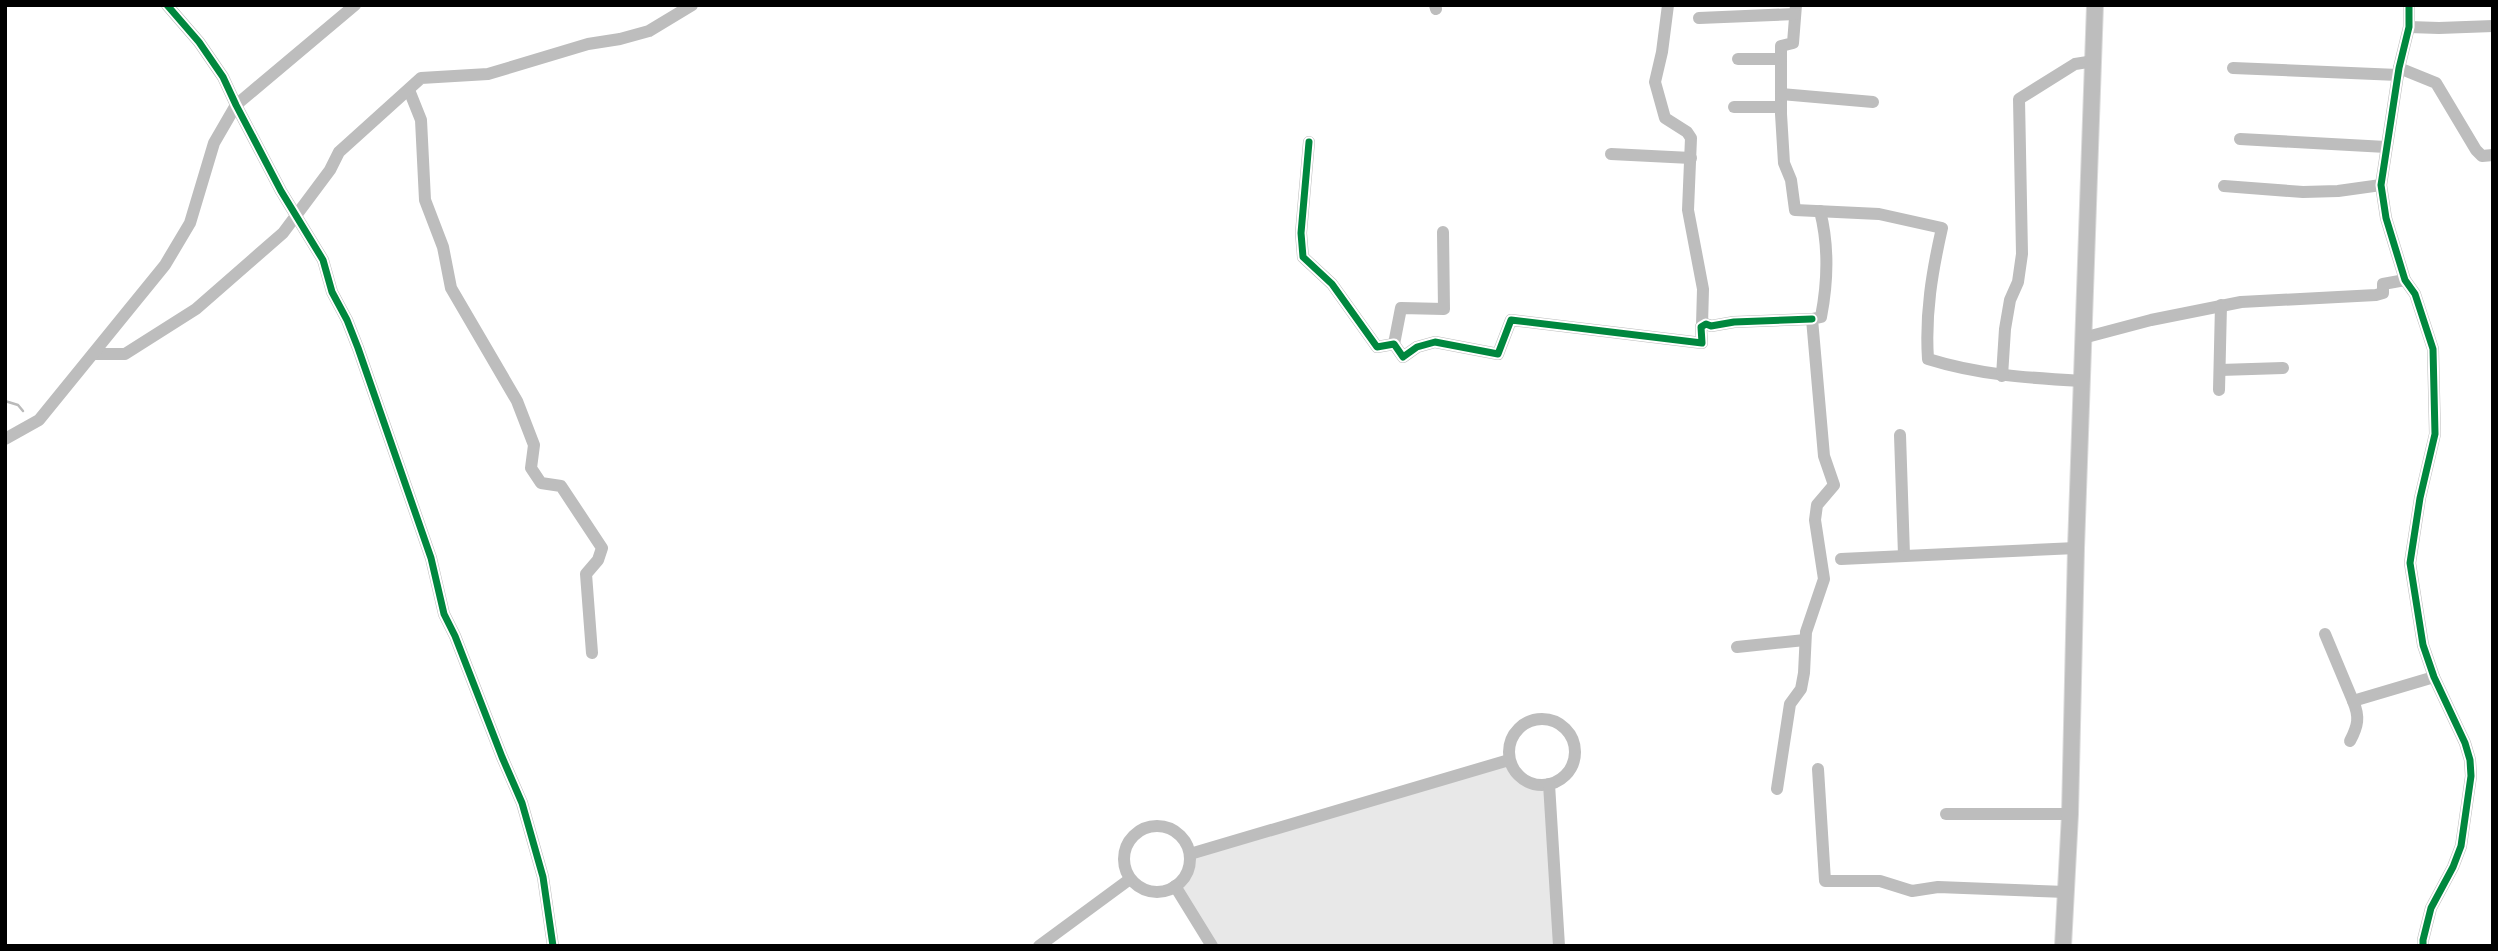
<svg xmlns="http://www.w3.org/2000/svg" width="2498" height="951" viewBox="0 0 2498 951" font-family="Commissioner,sans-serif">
	<rect width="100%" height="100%" fill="#fff"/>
	<!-- green -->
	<path fill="#e8e8e8" d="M1509,760C1518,779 1529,785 1549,785L1559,946H1212L1175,886C1186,876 1189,868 1190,854Z"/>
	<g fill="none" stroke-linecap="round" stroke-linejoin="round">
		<!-- stream -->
		<polyline stroke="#bababa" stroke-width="2.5" points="5,401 18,405 23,411"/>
		<defs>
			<polyline id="major" points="2063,946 2070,814 2076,548 2095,5"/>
		</defs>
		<!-- major casing -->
		<use href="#major" stroke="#dbdbdb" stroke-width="18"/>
		<!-- minor -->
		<g stroke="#bdbdbd" stroke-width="12">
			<polyline points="167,5 199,42 223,77 236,105 281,191 323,260 332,292 347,320 358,348 431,558 444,614 455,636 502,757 522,803 543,877 553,946"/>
			<polyline points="1435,5 1436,9"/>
			<polyline points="1668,5 1662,52 1655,82 1665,118 1687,132 1691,138 1688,210 1703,289 1702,325"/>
			<path d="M1796,5L1793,43L1781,46V114L1784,163L1791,180L1795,210L1879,214L1942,228C1932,272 1925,314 1928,359C1979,375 2029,378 2082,381"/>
			<polyline points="2409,5 2409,27 2399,68 2381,185 2386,218 2405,280 2415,294 2433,349 2435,434 2420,498 2410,563 2423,645 2434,677 2465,743 2470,760 2471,776 2461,846 2453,867 2431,908 2423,940 2423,946"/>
			<polyline points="1699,18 1795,14"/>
			<polyline points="2409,27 2439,28 2493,26"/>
			<polyline points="1738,59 1781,59"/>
			<polyline points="2233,68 2398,75"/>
			<polyline points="2399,68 2436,83 2476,150 2482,156 2493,155"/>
			<polyline points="409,90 421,120 425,200 443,247 451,288 517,401 534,445 531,468 541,483 561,486 602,548 598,560 586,574 592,653"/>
			<polyline points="1781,94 1873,102"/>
			<polyline points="1734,107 1781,107"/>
			<polyline points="2240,139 2386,147"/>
			<polyline points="1309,142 1301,233 1303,257 1332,284 1377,347 1394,344 1403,357 1417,347 1435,342 1498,354 1511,320 1702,343 1701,327 1706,324 1711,326 1734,322 1812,319"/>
			<polyline points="1611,154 1691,158"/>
			<polyline points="2224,186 2303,192 2338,191 2381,185"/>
			<polyline points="2083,338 2151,320 2241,302 2376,295 2383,293 2383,284 2405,280"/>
			<polyline points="1394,344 1401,308 1444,309 1443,232"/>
			<polyline points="93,354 125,354 196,309 283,233 330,170 339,152 421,78 488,74 588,44 620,39 649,31 692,5"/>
			<polyline points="2220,370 2283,368"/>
			<polyline points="2002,376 2005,329 2010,300 2018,282 2022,254 2019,99 2075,64 2094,61"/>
			<polyline points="2219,390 2221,305"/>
			<polyline points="1900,435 1904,555"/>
			<polyline points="5,439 39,420 165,265 190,223 214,143 236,105 355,5"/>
			<polyline points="1841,559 2076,548"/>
			<polyline points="2325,634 2353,701 2434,677"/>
			<polyline points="1737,647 1805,640"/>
			<circle cx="1542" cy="752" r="33"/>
			<path d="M2350,741C2358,726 2360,717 2353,701"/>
			<polyline points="1818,769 1825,881 1880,881 1912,891 1938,887 2066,892"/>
			<polyline points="1549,784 1559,946"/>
			<path d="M1777,789L1790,704L1801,689L1804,673L1806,632L1824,579L1815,520L1817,505L1834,485L1824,456L1812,319L1821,317C1828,281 1829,246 1820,211"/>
			<polyline points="1946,814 2070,814"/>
			<circle cx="1157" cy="859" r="33"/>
			<polyline points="1190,854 1509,760"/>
			<polyline points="1175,886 1212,946"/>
			<polyline points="1039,946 1130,879"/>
		</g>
		<!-- major -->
		<use href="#major" stroke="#bdbdbd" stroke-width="16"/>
		<defs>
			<g id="cycleway">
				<polyline points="167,5 199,42 223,77 236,105 281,191 323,260 332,292 347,320 358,348 431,558 444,614 455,636 502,757 522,803 543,877 553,946"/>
				<polyline points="2409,5 2409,27 2399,68 2381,185 2386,218 2405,280 2415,294 2433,349 2435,434 2420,498 2410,563 2423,645 2434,677 2465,743 2470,760 2471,776 2461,846 2453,867 2431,908 2423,940 2423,946"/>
				<polyline points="1309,142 1301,233 1303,257 1332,284 1377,347 1394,344 1403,357 1417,347 1435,342 1498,354 1511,320 1702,343 1701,327 1706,324 1711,326 1734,322 1812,319"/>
			</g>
		</defs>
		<!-- cycleway casing -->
		<use href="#cycleway" stroke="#fff" stroke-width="11"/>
		<!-- cycleway -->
		<use href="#cycleway" stroke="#00873e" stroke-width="7"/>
	</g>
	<!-- border -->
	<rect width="2498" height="951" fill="none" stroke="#000000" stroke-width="14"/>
</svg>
